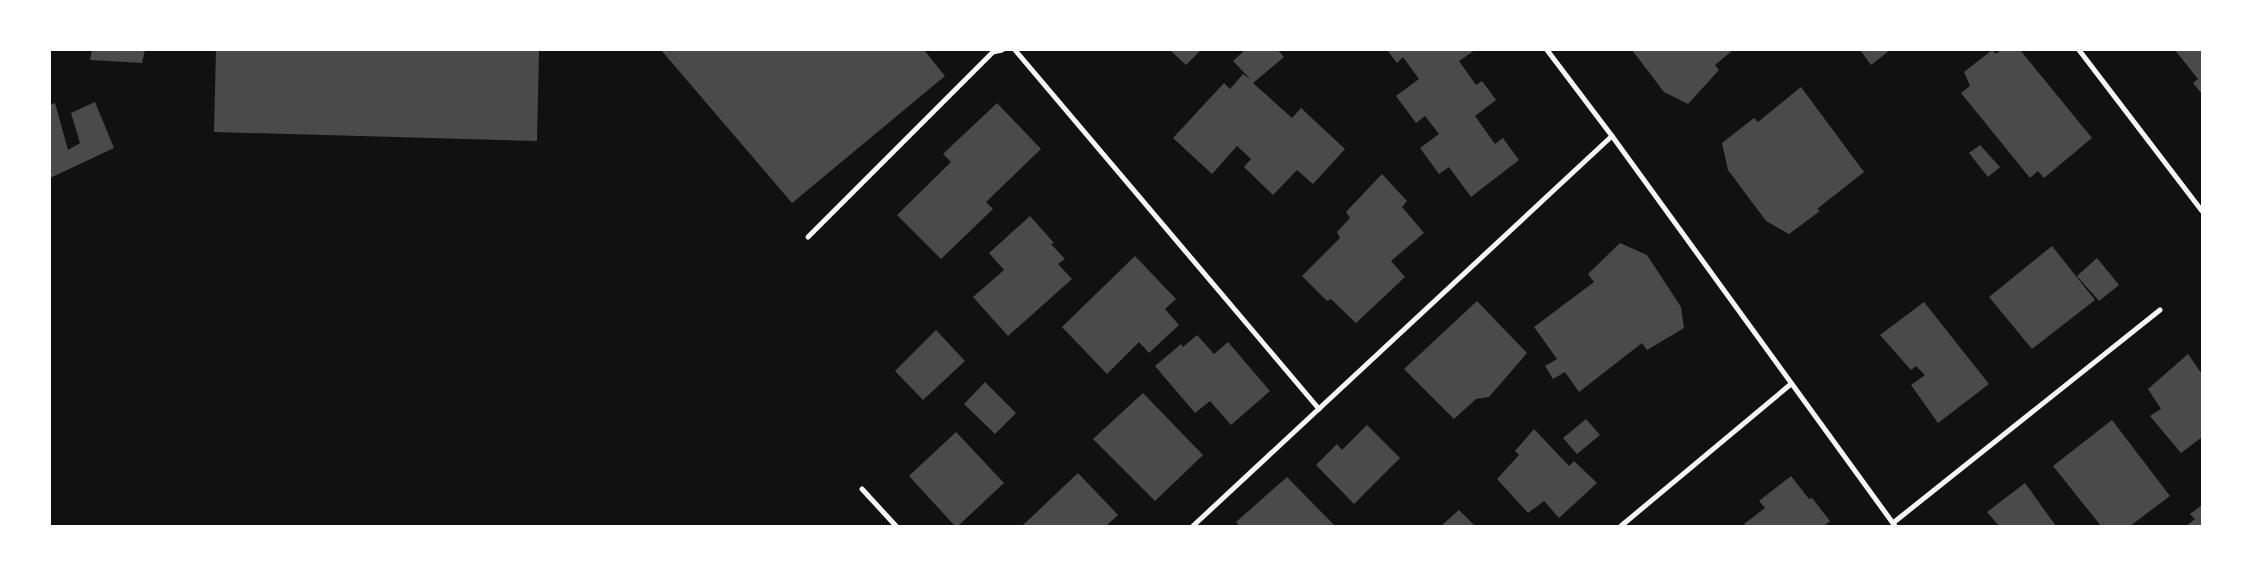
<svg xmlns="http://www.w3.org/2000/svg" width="2252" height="576" viewBox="0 0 2252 576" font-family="Overpass,sans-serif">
	<rect width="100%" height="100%" fill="#111"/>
	<!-- building -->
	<g fill="#4a4a4a">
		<polygon points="92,50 145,50 142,63 90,60"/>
		<polygon points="216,50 539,50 537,141 214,132"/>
		<polygon points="661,50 924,50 945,76 792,203"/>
		<polygon points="1170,50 1201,50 1186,65"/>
		<polygon points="1245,50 1278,50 1284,57 1253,83 1292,118 1301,108 1345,149 1313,184 1297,170 1273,195 1244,167 1251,159 1237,146 1212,174 1173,138 1224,83 1230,89 1243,74 1251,80 1233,61"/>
		<polygon points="1387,50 1475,50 1459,61 1476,85 1482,81 1496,100 1475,116 1495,144 1503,138 1519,160 1471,197 1449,167 1439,174 1420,148 1439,134 1425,116 1416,123 1396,96 1419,79 1403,57 1397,63"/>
		<polygon points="1632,50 1733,50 1715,65 1719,70 1688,104 1664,92"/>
		<polygon points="1860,50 1890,50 1871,65"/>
		<polygon points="1992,50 1996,54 2001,50 2020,50 2092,138 2044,178 2038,171 2030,178 1961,93 1970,86 1964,72"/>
		<polygon points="2175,50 2202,50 2202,94 2193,83 2198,79"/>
		<polygon points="1801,87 1864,172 1817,209 1820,211 1789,234 1766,221 1728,170 1722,143 1754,118 1758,122"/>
		<polygon points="95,102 114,148 50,178 50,105 55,103 68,150 80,143 71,113"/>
		<polygon points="997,103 1041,149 986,202 993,209 941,259 897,215 951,162 943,154"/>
		<polygon points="1980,145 2000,167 1988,177 1969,153"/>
		<polygon points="1382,174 1407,201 1402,207 1424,233 1391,261 1405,277 1356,323 1331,299 1327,301 1302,276 1340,238 1337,232 1350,218 1346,212"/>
		<polygon points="1030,216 1054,243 1051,244 1065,259 1058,264 1072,279 1008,336 973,297 1004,270 989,253"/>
		<polygon points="1620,243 1647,255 1681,307 1684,328 1647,350 1642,343 1579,392 1565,372 1553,379 1545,366 1557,359 1534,327 1594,282 1588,274"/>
		<polygon points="2052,246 2095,300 2032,349 1989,297"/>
		<polygon points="1135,256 1176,299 1165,309 1179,325 1149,353 1139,342 1107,374 1062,327"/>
		<polygon points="2097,258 2119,285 2099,301 2077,276"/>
		<polygon points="1477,301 1527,353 1489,397 1476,399 1454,419 1404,369"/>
		<polygon points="1924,302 1989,384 1938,423 1911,385 1925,375 1916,366 1911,370 1880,335"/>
		<polygon points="936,330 965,361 923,400 895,371"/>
		<polygon points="1197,335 1214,354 1228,342 1270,391 1231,425 1210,401 1195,413 1155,366 1181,344 1183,347"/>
		<polygon points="2188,354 2202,374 2202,437 2181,453 2150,416 2161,409 2148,389"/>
		<polygon points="985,382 1016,413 995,434 964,404"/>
		<polygon points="1143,393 1203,455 1155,501 1093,439"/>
		<polygon points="1586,419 1600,435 1577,454 1563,438"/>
		<polygon points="2112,420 2170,496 2130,526 2101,526 2053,466"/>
		<polygon points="1367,425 1400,458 1354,504 1316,465 1337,444 1342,450"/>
		<polygon points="1534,429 1569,466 1574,461 1597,483 1559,518 1544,501 1528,513 1497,479 1519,455 1515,451"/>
		<polygon points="956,432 1004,483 958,526 955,526 909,476"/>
		<polygon points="1078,473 1118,515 1106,526 1022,526"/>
		<polygon points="1791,476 1809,499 1812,498 1830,521 1824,526 1746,526 1744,524 1765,508 1759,501"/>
		<polygon points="1287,477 1335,526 1239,526 1236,522"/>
		<polygon points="2025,483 2056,526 1999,526 1987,512"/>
		<polygon points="2202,505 2202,526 2186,526 2195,519 2190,514"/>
		<polygon points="1459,510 1475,526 1441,526"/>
	</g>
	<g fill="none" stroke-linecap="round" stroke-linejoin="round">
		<!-- minor -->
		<g stroke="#f5f5f5" stroke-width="5">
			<polyline points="1015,50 1319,409"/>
			<polyline points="1547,50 1612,136 1895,526"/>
			<polyline points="2079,50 2202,211"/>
			<polyline points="808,237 993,52 1002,50"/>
			<polyline points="862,489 896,526"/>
			<polyline points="1893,523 2160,310"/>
			<polyline points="1193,526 1612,136"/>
			<polyline points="1621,526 1791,384"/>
		</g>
	</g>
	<!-- border -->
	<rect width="2252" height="576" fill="none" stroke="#ffffff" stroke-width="102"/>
</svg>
